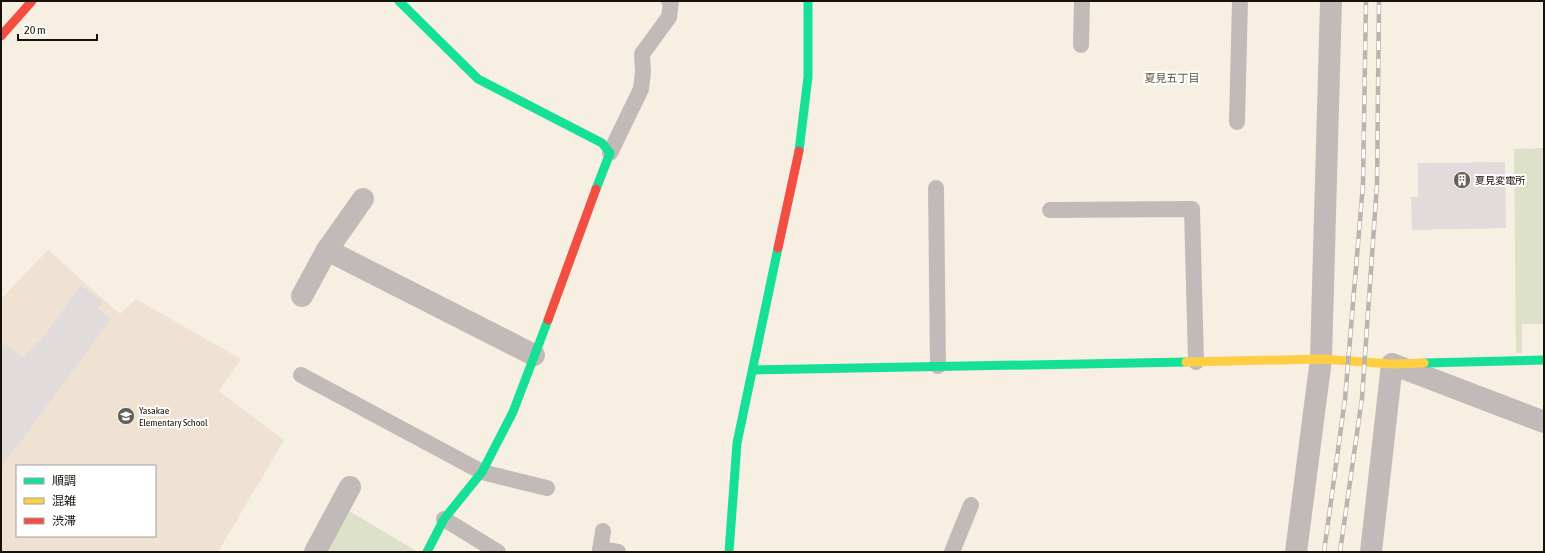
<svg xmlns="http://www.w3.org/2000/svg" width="1545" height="553" viewBox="0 0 1545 553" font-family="'Asap Condensed','Noto Sans JP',sans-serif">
	<rect width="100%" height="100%" fill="#f7f0e2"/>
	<!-- education -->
	<path fill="#efe2d3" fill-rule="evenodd" d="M48,250L120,314L136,299L241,359L219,391L284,440L218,552H1V299ZM17,466H155V536H17Z"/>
	<!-- green -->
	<g fill="#dde1c9">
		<polygon points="1544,148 1544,324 1522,324 1522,353 1516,353 1514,149"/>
		<polygon points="349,511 418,552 325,552"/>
	</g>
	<!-- building -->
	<g fill="#e1dcdb">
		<polygon points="1505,162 1506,228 1412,230 1411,197 1418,197 1418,163"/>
		<polygon points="81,285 103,302 98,309 111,319 1,468 1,395 3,392 1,390 1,349 5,344 24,358 37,341 40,342"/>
	</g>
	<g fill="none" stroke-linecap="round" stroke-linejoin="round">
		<!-- lane -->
		<g stroke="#c1bab8" stroke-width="16">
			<polyline points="1081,45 1082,1"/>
			<polyline points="1237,122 1240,1"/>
			<polyline points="610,153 641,89 643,72 642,54 669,17 671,2 669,1"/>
			<polyline points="936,188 938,366"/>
			<polyline points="1050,210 1192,209 1196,362"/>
			<polyline points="301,375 482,472 547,488"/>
			<polyline points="444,519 498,552"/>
			<polyline points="600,549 618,552"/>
			<polyline points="600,552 603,531"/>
			<polyline points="952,552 971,505"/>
		</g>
		<!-- street -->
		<g stroke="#c1bab8" stroke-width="22">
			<polyline points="327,250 534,355"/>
			<polyline points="302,296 327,250 363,199"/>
			<polyline points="315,552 350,487"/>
			<polyline points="1296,552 1321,359 1331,1"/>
			<polyline points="1371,552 1392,364 1544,422"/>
		</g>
		<!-- fast -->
		<g stroke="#16e098" stroke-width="9">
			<polyline points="399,1 478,79 602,143 610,153 596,189"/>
			<polyline points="799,151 808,77 808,1"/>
			<polyline points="1424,363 1544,360"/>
			<polyline points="753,370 1186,362"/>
			<polyline points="427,552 444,519 482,472 513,412 548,320"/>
			<polyline points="729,552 737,443 778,248"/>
		</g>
		<!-- slow -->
		<polyline stroke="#ffcf43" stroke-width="9" points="1186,362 1321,359 1392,364 1424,363"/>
		<!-- jam -->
		<g stroke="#f24e42" stroke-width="9">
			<polyline points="1,36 32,1"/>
			<polyline points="778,248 799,151"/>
			<polyline points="548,320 596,189"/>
		</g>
		<defs>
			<g id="rail">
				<polyline points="1324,552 1345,399 1363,184 1366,1"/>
				<polyline points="1340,552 1362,398 1377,184 1379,1"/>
			</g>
		</defs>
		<!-- rail casing -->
		<use href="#rail" stroke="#bbb4ad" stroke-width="4.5"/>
		<!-- rail -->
		<use href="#rail" stroke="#fff" stroke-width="3" stroke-dasharray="9" stroke-linecap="butt"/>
	</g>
	<!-- icons -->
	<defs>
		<symbol id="building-disc" viewBox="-11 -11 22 22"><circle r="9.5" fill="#656055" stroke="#fff"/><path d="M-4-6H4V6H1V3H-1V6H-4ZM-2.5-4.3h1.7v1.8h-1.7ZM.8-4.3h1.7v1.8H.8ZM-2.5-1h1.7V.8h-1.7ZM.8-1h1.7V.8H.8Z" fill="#fff"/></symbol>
		<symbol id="school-disc" viewBox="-11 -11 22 22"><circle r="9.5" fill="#656055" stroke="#fff"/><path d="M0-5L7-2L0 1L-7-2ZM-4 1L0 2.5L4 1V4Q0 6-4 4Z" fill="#fff"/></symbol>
	</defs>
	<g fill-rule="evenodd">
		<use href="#building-disc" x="1452" y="170" width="20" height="20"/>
		<use href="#school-disc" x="116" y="406" width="20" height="20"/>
	</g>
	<g text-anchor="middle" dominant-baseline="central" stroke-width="4" stroke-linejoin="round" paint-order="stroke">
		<!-- poi labels -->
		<g font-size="10" fill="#161209" stroke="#fff" text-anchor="start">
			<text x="1475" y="180">夏見変電所</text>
			<text x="139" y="410">Yasakae<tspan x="139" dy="12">Elementary School</tspan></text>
		</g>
		<!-- neighbourhood labels -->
		<g font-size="11" fill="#5f5640" stroke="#fff">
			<text x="1172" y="78">夏見五丁目</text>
		</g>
	</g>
	<!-- border -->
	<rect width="1545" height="553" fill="none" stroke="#161209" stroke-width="4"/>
	<!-- legend -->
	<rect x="16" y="465" width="140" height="72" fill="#ffffff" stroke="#a2a09d"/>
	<rect x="24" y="478" width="20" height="6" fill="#16e098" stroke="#a2a09d"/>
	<text x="52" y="485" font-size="12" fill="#161209">順調</text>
	<rect x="24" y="498" width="20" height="6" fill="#ffcf43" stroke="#a2a09d"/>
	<text x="52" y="505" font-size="12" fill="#161209">混雑</text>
	<rect x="24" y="518" width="20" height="6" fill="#f24e42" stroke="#a2a09d"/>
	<text x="52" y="525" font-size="12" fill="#161209">渋滞</text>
	<!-- scale -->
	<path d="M18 34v6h79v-6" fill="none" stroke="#161209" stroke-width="2"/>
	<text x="24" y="34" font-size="12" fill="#161209" stroke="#ffffff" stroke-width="3" paint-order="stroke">20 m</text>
</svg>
